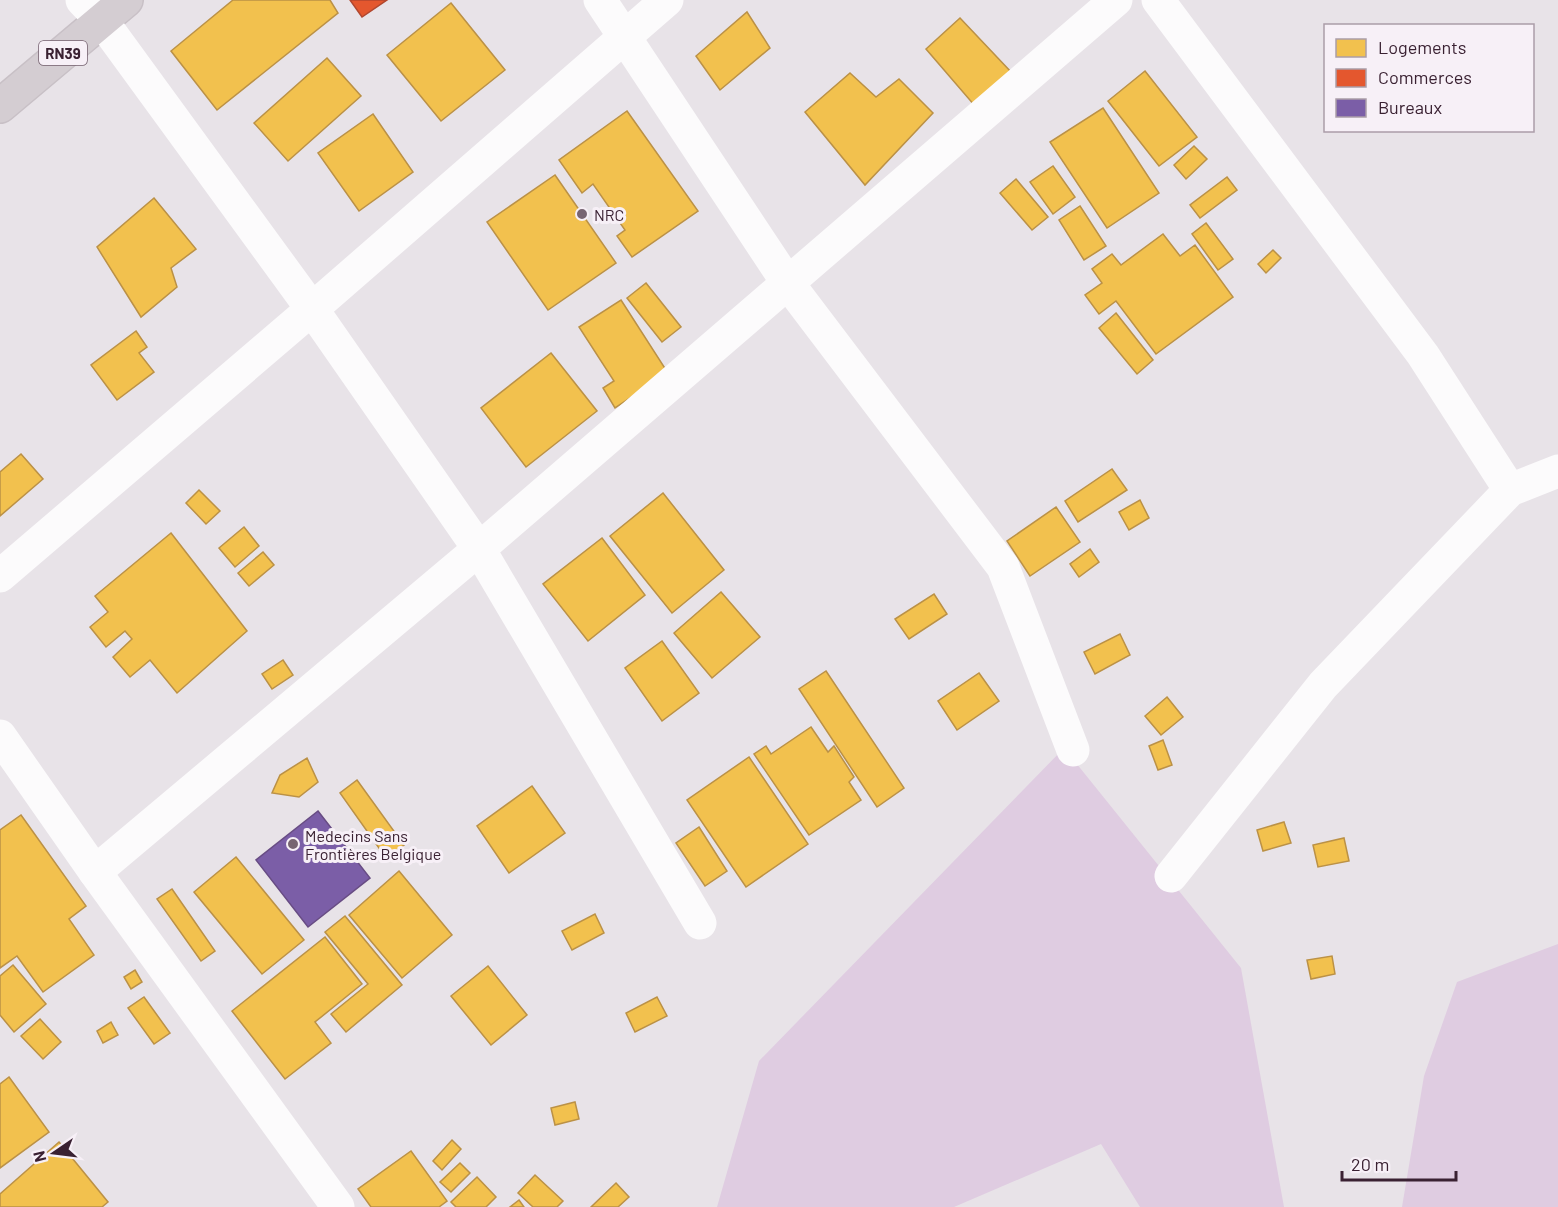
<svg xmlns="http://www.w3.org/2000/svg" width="1558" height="1207" viewBox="0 0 1558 1207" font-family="Barlow,sans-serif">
	<rect width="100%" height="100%" fill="#e8e3e8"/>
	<!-- green -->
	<g fill="#dfcce1">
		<polygon points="1064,748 1241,968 1284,1207 1140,1207 1101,1144 954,1207 717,1207 759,1061"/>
		<polygon points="1558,944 1558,1207 1402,1207 1424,1076 1457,982"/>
	</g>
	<!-- homes -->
	<g fill="#f2c14e" stroke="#bb9146" stroke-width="1.5">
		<polygon points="233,0 330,0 338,13 217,110 171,51"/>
		<polygon points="451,3 505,70 441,121 387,55"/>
		<polygon points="747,12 770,48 720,90 696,56"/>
		<polygon points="960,18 1012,73 975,106 926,49"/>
		<polygon points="327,58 361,96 288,161 254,123"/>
		<polygon points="1145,71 1197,137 1159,166 1108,101"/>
		<polygon points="850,73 876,97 899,79 933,113 865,185 805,112"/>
		<polygon points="1103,108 1159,193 1107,228 1050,142"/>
		<polygon points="627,111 698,211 632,257 617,236 625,230 593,184 582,193 559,160"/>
		<polygon points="373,114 413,172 359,211 318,153"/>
		<polygon points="1194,146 1207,159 1186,179 1174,165"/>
		<polygon points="1053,166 1075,197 1053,214 1030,182"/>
		<polygon points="555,175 616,263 548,310 487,222"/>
		<polygon points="1227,177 1237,190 1200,218 1190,205"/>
		<polygon points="1016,179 1048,217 1032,230 1000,193"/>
		<polygon points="154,198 196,249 171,268 177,287 141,317 97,247"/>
		<polygon points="1080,206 1106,246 1084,260 1059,220"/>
		<polygon points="1206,223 1233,259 1218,270 1192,234"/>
		<polygon points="1163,234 1180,256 1195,245 1233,297 1156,354 1116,301 1099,314 1085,295 1102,283 1092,269 1112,254 1121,265"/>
		<polygon points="1273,250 1281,258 1266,273 1258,264"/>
		<polygon points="646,283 681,327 662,342 627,298"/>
		<polygon points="621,300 668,373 615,408 603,388 614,381 579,327"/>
		<polygon points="1116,313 1153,360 1137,374 1099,328"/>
		<polygon points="136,331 147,347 139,353 154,372 117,400 91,365"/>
		<polygon points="551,353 597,411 526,467 481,408"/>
		<polygon points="21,454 43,479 0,516 0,472"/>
		<polygon points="1112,469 1127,490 1078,522 1065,501"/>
		<polygon points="199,490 220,511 206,524 186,503"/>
		<polygon points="663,493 724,570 672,613 610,536"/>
		<polygon points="1140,500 1149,518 1129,530 1119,512"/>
		<polygon points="1056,507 1080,542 1030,576 1007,541"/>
		<polygon points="244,527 259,546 235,567 219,548"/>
		<polygon points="171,533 247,631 177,693 150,660 130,677 113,657 132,639 125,631 106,647 90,627 108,612 95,596"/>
		<polygon points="602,538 645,595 588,641 543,584"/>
		<polygon points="1090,549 1099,562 1079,577 1070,564"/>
		<polygon points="263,552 274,565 249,586 238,573"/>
		<polygon points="721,592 760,637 712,678 674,633"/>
		<polygon points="934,594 947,614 909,639 895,619"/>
		<polygon points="1120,634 1130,655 1095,674 1084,652"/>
		<polygon points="662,641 699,693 662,721 625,668"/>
		<polygon points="283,660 293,675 272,689 262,674"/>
		<polygon points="826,671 904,788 877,807 799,689"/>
		<polygon points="979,673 999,701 957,730 938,701"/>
		<polygon points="1167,697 1183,717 1161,735 1145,716"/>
		<polygon points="811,727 828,752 834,746 854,777 849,782 861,800 809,835 754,754 766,746 771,754"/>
		<polygon points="1163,740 1172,765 1158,770 1149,746"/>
		<polygon points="749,757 808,844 746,887 687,800"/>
		<polygon points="307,758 318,782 299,797 272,793 280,775"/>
		<polygon points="357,780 404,845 386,858 340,793"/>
		<polygon points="532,786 565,833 509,873 477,826"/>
		<polygon points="21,815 86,906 69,919 94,955 43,992 17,956 0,968 0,830"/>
		<polygon points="1284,822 1291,843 1263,851 1257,830"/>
		<polygon points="699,827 727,871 705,886 676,843"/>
		<polygon points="1344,838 1349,861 1318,867 1313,845"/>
		<polygon points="236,857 304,940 262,974 194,892"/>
		<polygon points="399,871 452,935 402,978 349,915"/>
		<polygon points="172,889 215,951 201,961 157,899"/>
		<polygon points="595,914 604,933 572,950 562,931"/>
		<polygon points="345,916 402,985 346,1032 331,1014 368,984 325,932"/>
		<polygon points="325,937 362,984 315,1022 331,1043 285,1079 232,1011"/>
		<polygon points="1332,956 1335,974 1311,979 1307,960"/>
		<polygon points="13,965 46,1004 14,1032 0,1015 0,976"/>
		<polygon points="488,966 527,1015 491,1045 451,996"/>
		<polygon points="135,970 142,982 131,989 124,977"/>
		<polygon points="144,997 170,1033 154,1044 128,1008"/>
		<polygon points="657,997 667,1016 635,1032 626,1013"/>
		<polygon points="40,1019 61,1042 43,1059 21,1036"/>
		<polygon points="111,1022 118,1035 103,1043 97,1031"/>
		<polygon points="9,1077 49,1132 0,1168 0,1084"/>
		<polygon points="575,1102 579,1119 555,1125 551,1108"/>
		<polygon points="452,1140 461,1149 442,1170 433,1161"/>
		<polygon points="59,1142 108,1202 102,1207 0,1207 0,1194"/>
		<polygon points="411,1151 447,1201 439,1207 371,1207 358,1189"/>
		<polygon points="460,1163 470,1173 451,1192 440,1182"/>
		<polygon points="535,1175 563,1201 557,1207 533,1207 518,1193"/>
		<polygon points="477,1177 496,1197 486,1207 456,1207 451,1202"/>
		<polygon points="616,1183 629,1197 618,1207 591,1207"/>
		<polygon points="519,1200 524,1207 510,1207"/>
	</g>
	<!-- shops -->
	<polygon fill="#e4572e" stroke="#b1472f" stroke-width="1.5" points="350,0 387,0 362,17"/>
	<!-- offices -->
	<polygon fill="#7b5ea7" stroke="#684c84" stroke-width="1.5" points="318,811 370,878 308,927 256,860"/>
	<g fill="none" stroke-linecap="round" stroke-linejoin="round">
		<defs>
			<polyline id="major" points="0,106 126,0"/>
		</defs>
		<!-- major casing -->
		<use href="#major" stroke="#c8c0c6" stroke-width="36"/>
		<!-- minor -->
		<g stroke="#fcfbfc" stroke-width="33">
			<polyline points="82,0 102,21 312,309 479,549 700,923"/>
			<polyline points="600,0 787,282 1003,567 1073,750"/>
			<polyline points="1158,0 1423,355 1510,490"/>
			<polyline points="0,576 312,309 667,0"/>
			<polyline points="0,736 95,872 338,1207"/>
			<polyline points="95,872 479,549 1116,0"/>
			<polyline points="1171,876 1323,685 1510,490 1558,471"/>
		</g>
		<!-- major -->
		<use href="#major" stroke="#d4cdd2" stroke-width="33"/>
	</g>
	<!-- markers -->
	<g fill="#776572" stroke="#f7f0f7" stroke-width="2">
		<circle cx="582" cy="214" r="6"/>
		<circle cx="293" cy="844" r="6"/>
	</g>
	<g text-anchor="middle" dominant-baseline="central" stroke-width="6" stroke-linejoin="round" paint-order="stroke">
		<!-- shield labels -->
		<rect fill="#f7f0f7" stroke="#735f6d" stroke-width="1.5" x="39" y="41" width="48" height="24" rx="4.5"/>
		<g font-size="15" font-weight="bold" fill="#3a2132">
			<text x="63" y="53">RN39</text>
		</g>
		<!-- poi labels -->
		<g font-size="16" fill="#3a2132" stroke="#f7f0f7" text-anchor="start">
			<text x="594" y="214">NRC</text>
			<text x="305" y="835">Medecins Sans<tspan x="305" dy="18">Frontières Belgique</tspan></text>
		</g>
	</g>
	<!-- legend -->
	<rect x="1324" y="24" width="210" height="108" fill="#f7f0f7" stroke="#ab9da8" stroke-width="1.5"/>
	<rect x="1336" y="39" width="30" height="18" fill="#f2c14e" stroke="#ab9da8" stroke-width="1.5"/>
	<text x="1378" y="54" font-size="18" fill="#3a2132">Logements</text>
	<rect x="1336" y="69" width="30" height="18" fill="#e4572e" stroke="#ab9da8" stroke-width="1.5"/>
	<text x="1378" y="84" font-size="18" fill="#3a2132">Commerces</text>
	<rect x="1336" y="99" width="30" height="18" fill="#7b5ea7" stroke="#ab9da8" stroke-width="1.5"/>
	<text x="1378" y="114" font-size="18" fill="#3a2132">Bureaux</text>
	<!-- north arrow -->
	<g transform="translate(54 1153) rotate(256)" stroke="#f7f0f7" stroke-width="4.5" paint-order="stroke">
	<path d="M0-4.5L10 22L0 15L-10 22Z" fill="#3a2132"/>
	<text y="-9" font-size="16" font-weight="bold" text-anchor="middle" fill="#3a2132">N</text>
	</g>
	<!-- scale -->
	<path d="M1342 1171v9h114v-9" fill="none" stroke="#3a2132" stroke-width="3"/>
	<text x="1351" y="1171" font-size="18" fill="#3a2132" stroke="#f7f0f7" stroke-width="4.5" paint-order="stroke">20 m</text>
</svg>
